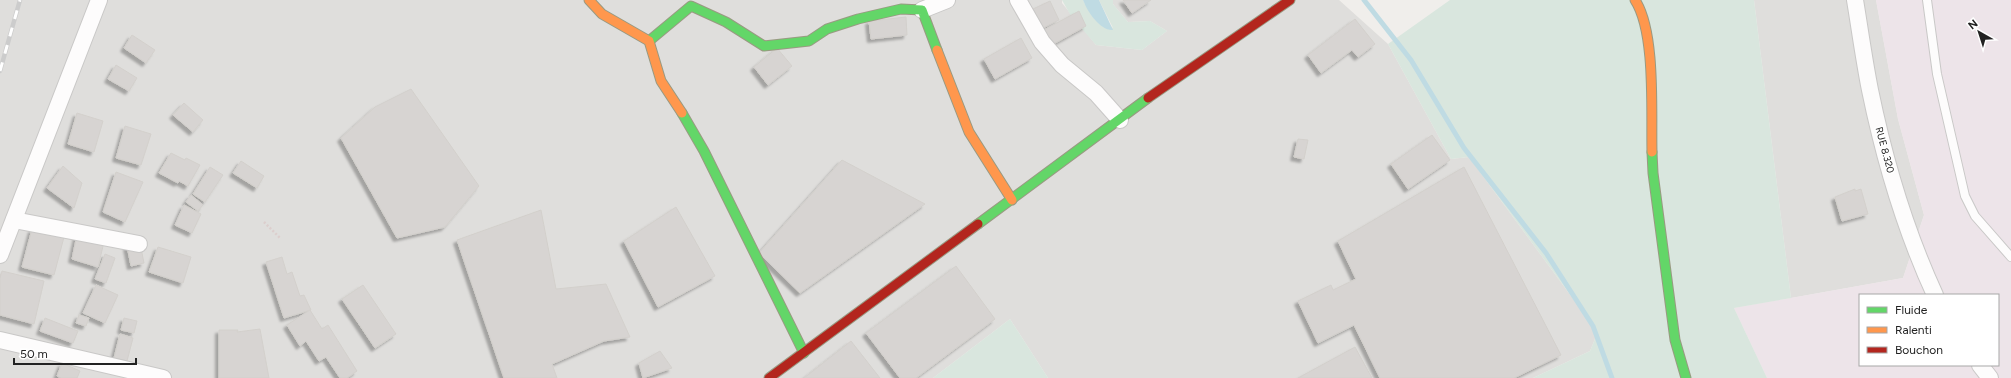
<svg xmlns="http://www.w3.org/2000/svg" width="2011" height="378" viewBox="0 0 2011 378" font-family="Figtree,sans-serif">
	<defs>
		<filter id="shadow"><feDropShadow dx="-3.5" dy="3.5" stdDeviation="1" flood-color="#0004"/></filter>
	</defs>
	<rect width="100%" height="100%" fill="#f0eeeb"/>
	<!-- residential -->
	<g fill="#dfdedc">
		<polygon points="0,0 1062,0 1062,3 1096,45 1142,50 1167,31 1150,21 1128,22 1113,4 1113,0 1339,0 1388,44 1451,159 1469,157 1593,326 1597,334 1590,351 1533,378 1048,378 1010,319 933,378 0,378"/>
		<polygon points="1754,0 1876,0 1898,119 1924,215 1903,278 1791,298"/>
	</g>
	<!-- industrial -->
	<path fill="#ede4e9" fill-rule="evenodd" d="M1876,0H2011V378H1767L1734,308L1903,278L1924,215L1898,119ZM1860,295H1998V365H1860Z"/>
	<!-- wetland -->
	<g fill="#d9e6de">
		<polygon points="1062,0 1083,0 1085,4 1113,28 1099,0 1113,0 1113,4 1128,22 1150,21 1167,31 1142,50 1096,45 1071,16"/>
		<polygon points="1450,0 1754,0 1791,298 1734,308 1767,378 1533,378 1590,351 1597,334 1593,326 1469,157 1451,159 1388,44"/>
		<polygon points="1010,319 1048,378 933,378"/>
	</g>
	<!-- water -->
	<path fill="#bfdbe3" d="M1083,0H1099L1113,30C1100,31 1087,11 1083,0Z"/>
	<g fill="none" stroke-linecap="round" stroke-linejoin="round">
		<!-- stream -->
		<polyline stroke="#bfdbe3" stroke-width="5" points="1364,0 1411,60 1464,148 1546,253 1593,326 1612,378"/>
	</g>
	<!-- building -->
	<g fill="#d7d4d2" stroke="#d3d0cc" filter="url(#shadow)">
		<polygon points="1123,0 1151,0 1132,13"/>
		<polygon points="1050,1 1059,20 1043,28 1033,9"/>
		<polygon points="1079,11 1086,26 1048,47 1040,32"/>
		<polygon points="906,17 907,35 871,39 869,21"/>
		<polygon points="1355,19 1375,44 1358,57 1352,50 1321,73 1308,55"/>
		<polygon points="132,35 155,50 146,63 124,48"/>
		<polygon points="1021,38 1032,58 995,79 984,59"/>
		<polygon points="777,48 792,66 768,85 754,67"/>
		<polygon points="116,65 137,78 129,91 108,79"/>
		<polygon points="411,89 479,186 445,227 397,238 341,138 375,107"/>
		<polygon points="184,103 203,120 193,132 173,115"/>
		<polygon points="77,113 103,121 94,152 68,144"/>
		<polygon points="125,126 151,134 141,165 116,158"/>
		<polygon points="1432,135 1450,160 1408,189 1391,164"/>
		<polygon points="1298,139 1308,140 1304,159 1294,157"/>
		<polygon points="171,153 185,160 186,158 200,165 188,186 179,181 178,183 159,173"/>
		<polygon points="842,160 925,204 800,293 759,253"/>
		<polygon points="241,161 264,176 257,188 233,173"/>
		<polygon points="63,166 82,183 74,208 47,188"/>
		<polygon points="210,167 223,175 205,202 193,194"/>
		<polygon points="1464,167 1561,355 1514,378 1380,378 1354,325 1318,343 1298,301 1331,285 1333,290 1356,279 1338,241"/>
		<polygon points="116,172 143,182 125,222 103,212"/>
		<polygon points="1855,189 1855,191 1861,189 1868,214 1842,221 1835,197"/>
		<polygon points="191,195 203,205 198,211 186,202"/>
		<polygon points="184,205 201,214 192,233 175,225"/>
		<polygon points="676,207 715,276 658,307 624,241"/>
		<polygon points="541,210 556,289 606,284 630,337 604,341 552,364 557,378 504,378 457,240"/>
		<polygon points="32,229 64,237 54,275 22,267"/>
		<polygon points="77,235 104,242 98,267 72,259"/>
		<polygon points="140,243 144,263 131,266 127,246"/>
		<polygon points="158,247 191,257 183,283 149,272"/>
		<polygon points="105,254 115,258 106,283 95,279"/>
		<polygon points="282,257 287,274 292,272 300,296 304,295 311,310 284,318 266,262"/>
		<polygon points="956,266 995,319 916,378 900,378 866,333"/>
		<polygon points="2,271 44,281 34,324 0,315 0,278"/>
		<polygon points="96,285 118,295 105,323 83,313"/>
		<polygon points="363,285 396,334 375,348 342,299"/>
		<polygon points="310,310 322,329 328,325 357,371 347,378 340,378 326,357 319,361 306,341 300,346 287,325"/>
		<polygon points="79,315 89,318 86,326 76,323"/>
		<polygon points="45,318 78,331 73,343 40,331"/>
		<polygon points="124,318 137,321 134,333 121,330"/>
		<polygon points="260,329 269,378 219,378 219,330 238,330 237,332"/>
		<polygon points="120,334 133,338 127,361 114,358"/>
		<polygon points="851,341 880,378 804,378"/>
		<polygon points="1355,347 1372,378 1298,378"/>
		<polygon points="660,351 672,368 643,378 639,363"/>
		<polygon points="62,363 80,371 77,378 61,378 57,376"/>
	</g>
	<g fill="none" stroke-linecap="round" stroke-linejoin="round">
		<defs>
			<polyline id="lane" points="1927,0 1937,74 1965,196 1975,216 2011,257"/>
			<g id="street">
				<polyline points="1018,0 1042,42 1062,65 1096,93 1120,120"/>
				<path d="M1855,0C1860,30 1864,60 1870,90C1884,158 1906,232 1935,295"/>
				<polyline points="922,10 947,0"/>
				<polyline points="14,220 139,244"/>
				<polyline points="0,255 99,0"/>
				<polyline points="0,340 163,378"/>
				<polyline points="1980,365 1990,378"/>
			</g>
			<g id="fast">
				<polyline points="649,41 691,6 726,22 764,46 809,41 827,29 858,19 901,9 922,10 937,50"/>
				<polyline points="682,113 704,151 804,353"/>
				<polyline points="1652,152 1653,173 1675,340 1686,378"/>
				<polyline points="978,224 1148,98"/>
			</g>
			<g id="slow">
				<polyline points="589,0 602,14 649,41 661,81 682,113"/>
				<path d="M1635,0C1656,32 1651,112 1652,152"/>
				<polyline points="937,50 969,132 1012,200"/>
			</g>
			<g id="jam">
				<polyline points="1148,98 1290,0"/>
				<polyline points="769,378 978,224"/>
			</g>
		</defs>
		<!-- lane casing -->
		<use href="#lane" stroke="#c9c8c7" stroke-width="10"/>
		<!-- street casing -->
		<use href="#street" stroke="#c9c8c7" stroke-width="18"/>
		<!-- fast casing -->
		<use href="#fast" stroke="#999a82" stroke-width="11"/>
		<!-- slow casing -->
		<use href="#slow" stroke="#999a82" stroke-width="11"/>
		<!-- jam casing -->
		<use href="#jam" stroke="#999a82" stroke-width="11"/>
		<!-- path -->
		<polyline stroke="#dccecd" stroke-width="2.5" stroke-dasharray="2 2" stroke-linecap="butt" points="264,222 280,238"/>
		<!-- lane -->
		<use href="#lane" stroke="#fdfcfc" stroke-width="8"/>
		<!-- street -->
		<use href="#street" stroke="#fdfcfc" stroke-width="16"/>
		<!-- fast -->
		<use href="#fast" stroke="#63d668" stroke-width="9"/>
		<!-- slow -->
		<use href="#slow" stroke="#ff974d" stroke-width="9"/>
		<!-- jam -->
		<use href="#jam" stroke="#b3261e" stroke-width="9"/>
		<defs>
			<polyline id="rail" points="0,71 20,0"/>
		</defs>
		<!-- rail casing -->
		<use href="#rail" stroke="#ccc" stroke-width="4.5"/>
		<!-- rail -->
		<use href="#rail" stroke="#fff" stroke-width="3" stroke-dasharray="9" stroke-linecap="butt"/>
	</g>
	<g text-anchor="middle" dominant-baseline="central" stroke-width="3" stroke-linejoin="round" paint-order="stroke">
		<!-- street labels -->
		<g font-size="10" fill="#222" stroke="#fff">
			<text transform="translate(1885 150) rotate(75)">RUE 8.320</text>
		</g>
	</g>
	<!-- legend -->
	<rect x="1859" y="294" width="140" height="72" fill="#ffffff" stroke="#a7a7a7"/>
	<rect x="1867" y="307" width="20" height="6" fill="#63d668" stroke="#a7a7a7"/>
	<text x="1895" y="314" font-size="12" fill="#222222">Fluide</text>
	<rect x="1867" y="327" width="20" height="6" fill="#ff974d" stroke="#a7a7a7"/>
	<text x="1895" y="334" font-size="12" fill="#222222">Ralenti</text>
	<rect x="1867" y="347" width="20" height="6" fill="#b3261e" stroke="#a7a7a7"/>
	<text x="1895" y="354" font-size="12" fill="#222222">Bouchon</text>
	<!-- north arrow -->
	<g transform="translate(1979 32) rotate(321)" stroke="#ffffff" stroke-width="3" paint-order="stroke">
	<path d="M0-3L7 15L0 10L-7 15Z" fill="#222222"/>
	<text y="-6" font-size="11" font-weight="bold" text-anchor="middle" fill="#222222">N</text>
	</g>
	<!-- scale -->
	<path d="M14 358v6h122v-6" fill="none" stroke="#222222" stroke-width="2"/>
	<text x="20" y="358" font-size="12" fill="#222222" stroke="#ffffff" stroke-width="3" paint-order="stroke">50 m</text>
</svg>
